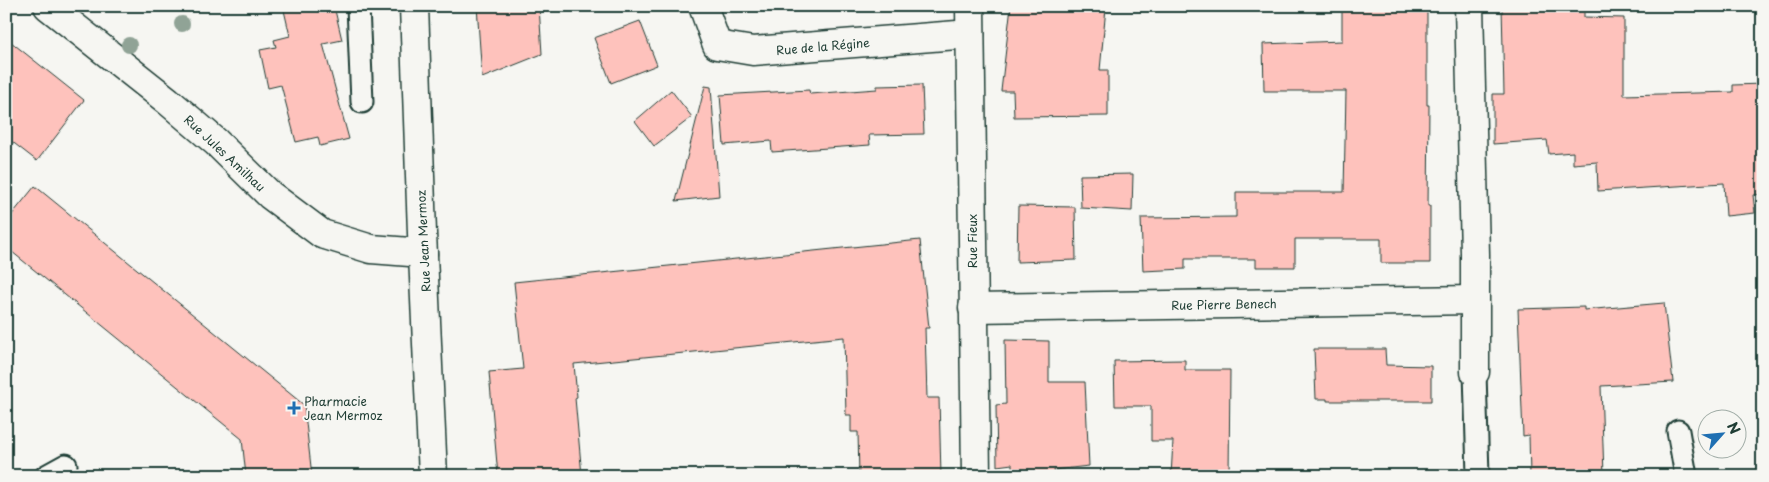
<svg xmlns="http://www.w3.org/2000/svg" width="1769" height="482" viewBox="0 0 1769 482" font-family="'Playpen Sans',sans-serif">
	<rect width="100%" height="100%" fill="#f6f6f2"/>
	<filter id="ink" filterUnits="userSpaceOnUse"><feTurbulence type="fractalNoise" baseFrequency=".02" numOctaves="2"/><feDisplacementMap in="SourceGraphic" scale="10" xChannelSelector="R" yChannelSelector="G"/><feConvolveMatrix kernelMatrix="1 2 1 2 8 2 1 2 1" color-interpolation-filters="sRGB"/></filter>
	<g filter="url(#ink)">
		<!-- building -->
		<g fill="#fec2bc" stroke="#1f3d34">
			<polygon points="283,6 334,6 342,40 323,44 349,139 320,146 318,137 296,142 281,85 268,88 260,50 276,47 274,40 290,36"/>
			<polygon points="477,6 539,6 542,54 482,78"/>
			<polygon points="1011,6 1089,6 1106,8 1100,70 1108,70 1108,116 1014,117 1013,91 1001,91"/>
			<polygon points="1342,6 1427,6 1427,105 1429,105 1428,206 1430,206 1430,263 1381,263 1381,239 1295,239 1295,267 1256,267 1256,259 1185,259 1185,269 1143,271 1141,218 1236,217 1236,192 1344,192 1346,91 1264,91 1263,44 1342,41"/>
			<polygon points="1502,6 1558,6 1558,9 1584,9 1584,17 1624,18 1624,95 1733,92 1733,85 1763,84 1763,194 1753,195 1755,213 1726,216 1724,183 1598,191 1597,162 1573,164 1573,152 1549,154 1547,140 1493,144 1493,94 1504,94"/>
			<polygon points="640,21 657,65 611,83 594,38"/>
			<polygon points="6,38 84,100 37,161 6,137"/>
			<polygon points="922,85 924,134 869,135 870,145 772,152 771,141 724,145 720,95 809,90 810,94 877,89 877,86"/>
			<polygon points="705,86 711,87 719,196 676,201"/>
			<polygon points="671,90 692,117 654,146 635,121"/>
			<polygon points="1133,174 1132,211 1081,208 1080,175"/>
			<polygon points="35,186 304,405 312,476 246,476 242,439 6,247 6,222"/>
			<polygon points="1018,206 1075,207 1076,260 1017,262"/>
			<polygon points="920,240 929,328 925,328 927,398 939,398 941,476 859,476 858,432 851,432 851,415 846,415 844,337 574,364 577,397 575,398 582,476 498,476 489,372 523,369 514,282"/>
			<polygon points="1664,303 1673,382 1601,386 1604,476 1530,476 1529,435 1523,436 1518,309 1584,307 1584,310"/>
			<polygon points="1005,340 1049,341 1049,382 1085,382 1089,466 1054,470 1055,476 1012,476 1012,464 997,466 996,405 1006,404"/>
			<polygon points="1314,349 1385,349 1386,365 1431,366 1431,401 1327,401 1327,399 1316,399"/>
			<polygon points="1185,360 1185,370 1230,370 1229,476 1171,476 1173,441 1151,441 1151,406 1115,406 1114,361"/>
		</g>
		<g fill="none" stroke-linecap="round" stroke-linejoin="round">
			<defs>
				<g id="lane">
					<polyline points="358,6 362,102"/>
					<polyline points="1475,372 1478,476"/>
					<polyline points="1678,431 1686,476"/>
					<polyline points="46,476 66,465"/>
				</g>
				<g id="street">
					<polyline points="48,6 168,101 216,142 270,195 322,234 371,249 423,253"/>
					<polyline points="414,6 422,233 433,476"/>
					<polyline points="703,6 717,45 753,51 970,34"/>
					<polyline points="970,6 976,476"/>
					<polyline points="1469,6 1475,254 1475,372"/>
					<polyline points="973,308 1474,300"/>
				</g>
			</defs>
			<!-- lane casing -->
			<use href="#lane" stroke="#1f3d34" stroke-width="25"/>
			<!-- street casing -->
			<use href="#street" stroke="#1f3d34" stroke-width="31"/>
			<!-- lane -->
			<use href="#lane" stroke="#f6f6f2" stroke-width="21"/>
			<!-- street -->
			<use href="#street" stroke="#f6f6f2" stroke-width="28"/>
		</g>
		<!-- trees -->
		<g fill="#90a396">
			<circle cx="182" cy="24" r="8"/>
			<circle cx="129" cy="45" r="8"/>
		</g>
	</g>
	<!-- markers -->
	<path fill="#1f6fb2" stroke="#f6f6f2" stroke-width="2" d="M291.5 400.5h5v5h5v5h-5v5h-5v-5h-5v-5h5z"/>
	<g text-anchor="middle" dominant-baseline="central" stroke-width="4" stroke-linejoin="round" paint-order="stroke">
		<!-- street labels -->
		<g font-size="12" fill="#1f3d34" stroke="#f6f6f2">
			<text transform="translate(823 46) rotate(-5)">Rue de la Régine</text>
			<text transform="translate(225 153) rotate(43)">Rue Jules Amilhau</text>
			<text transform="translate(423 241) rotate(-93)">Rue Jean Mermoz</text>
			<text transform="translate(972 241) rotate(-90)">Rue Fieux</text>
			<text transform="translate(1224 304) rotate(-1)">Rue Pierre Benech</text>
		</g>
		<!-- poi labels -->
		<g font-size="12" fill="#1f3d34" stroke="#f6f6f2" text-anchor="start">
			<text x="304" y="401">Pharmacie<tspan x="304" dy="14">Jean Mermoz</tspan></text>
		</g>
	</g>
	<!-- margin -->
	<rect width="1769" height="482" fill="none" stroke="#f6f6f2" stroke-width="25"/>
	<rect x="12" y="12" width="1744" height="457" fill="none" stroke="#1f3d34" stroke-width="2" filter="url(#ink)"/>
	<!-- north arrow -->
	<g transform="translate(1722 434) rotate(63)"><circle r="24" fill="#f6f6f2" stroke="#a0aca6"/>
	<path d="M0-4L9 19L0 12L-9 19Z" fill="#1f6fb2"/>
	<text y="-8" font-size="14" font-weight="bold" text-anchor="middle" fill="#1f3d34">N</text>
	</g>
</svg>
